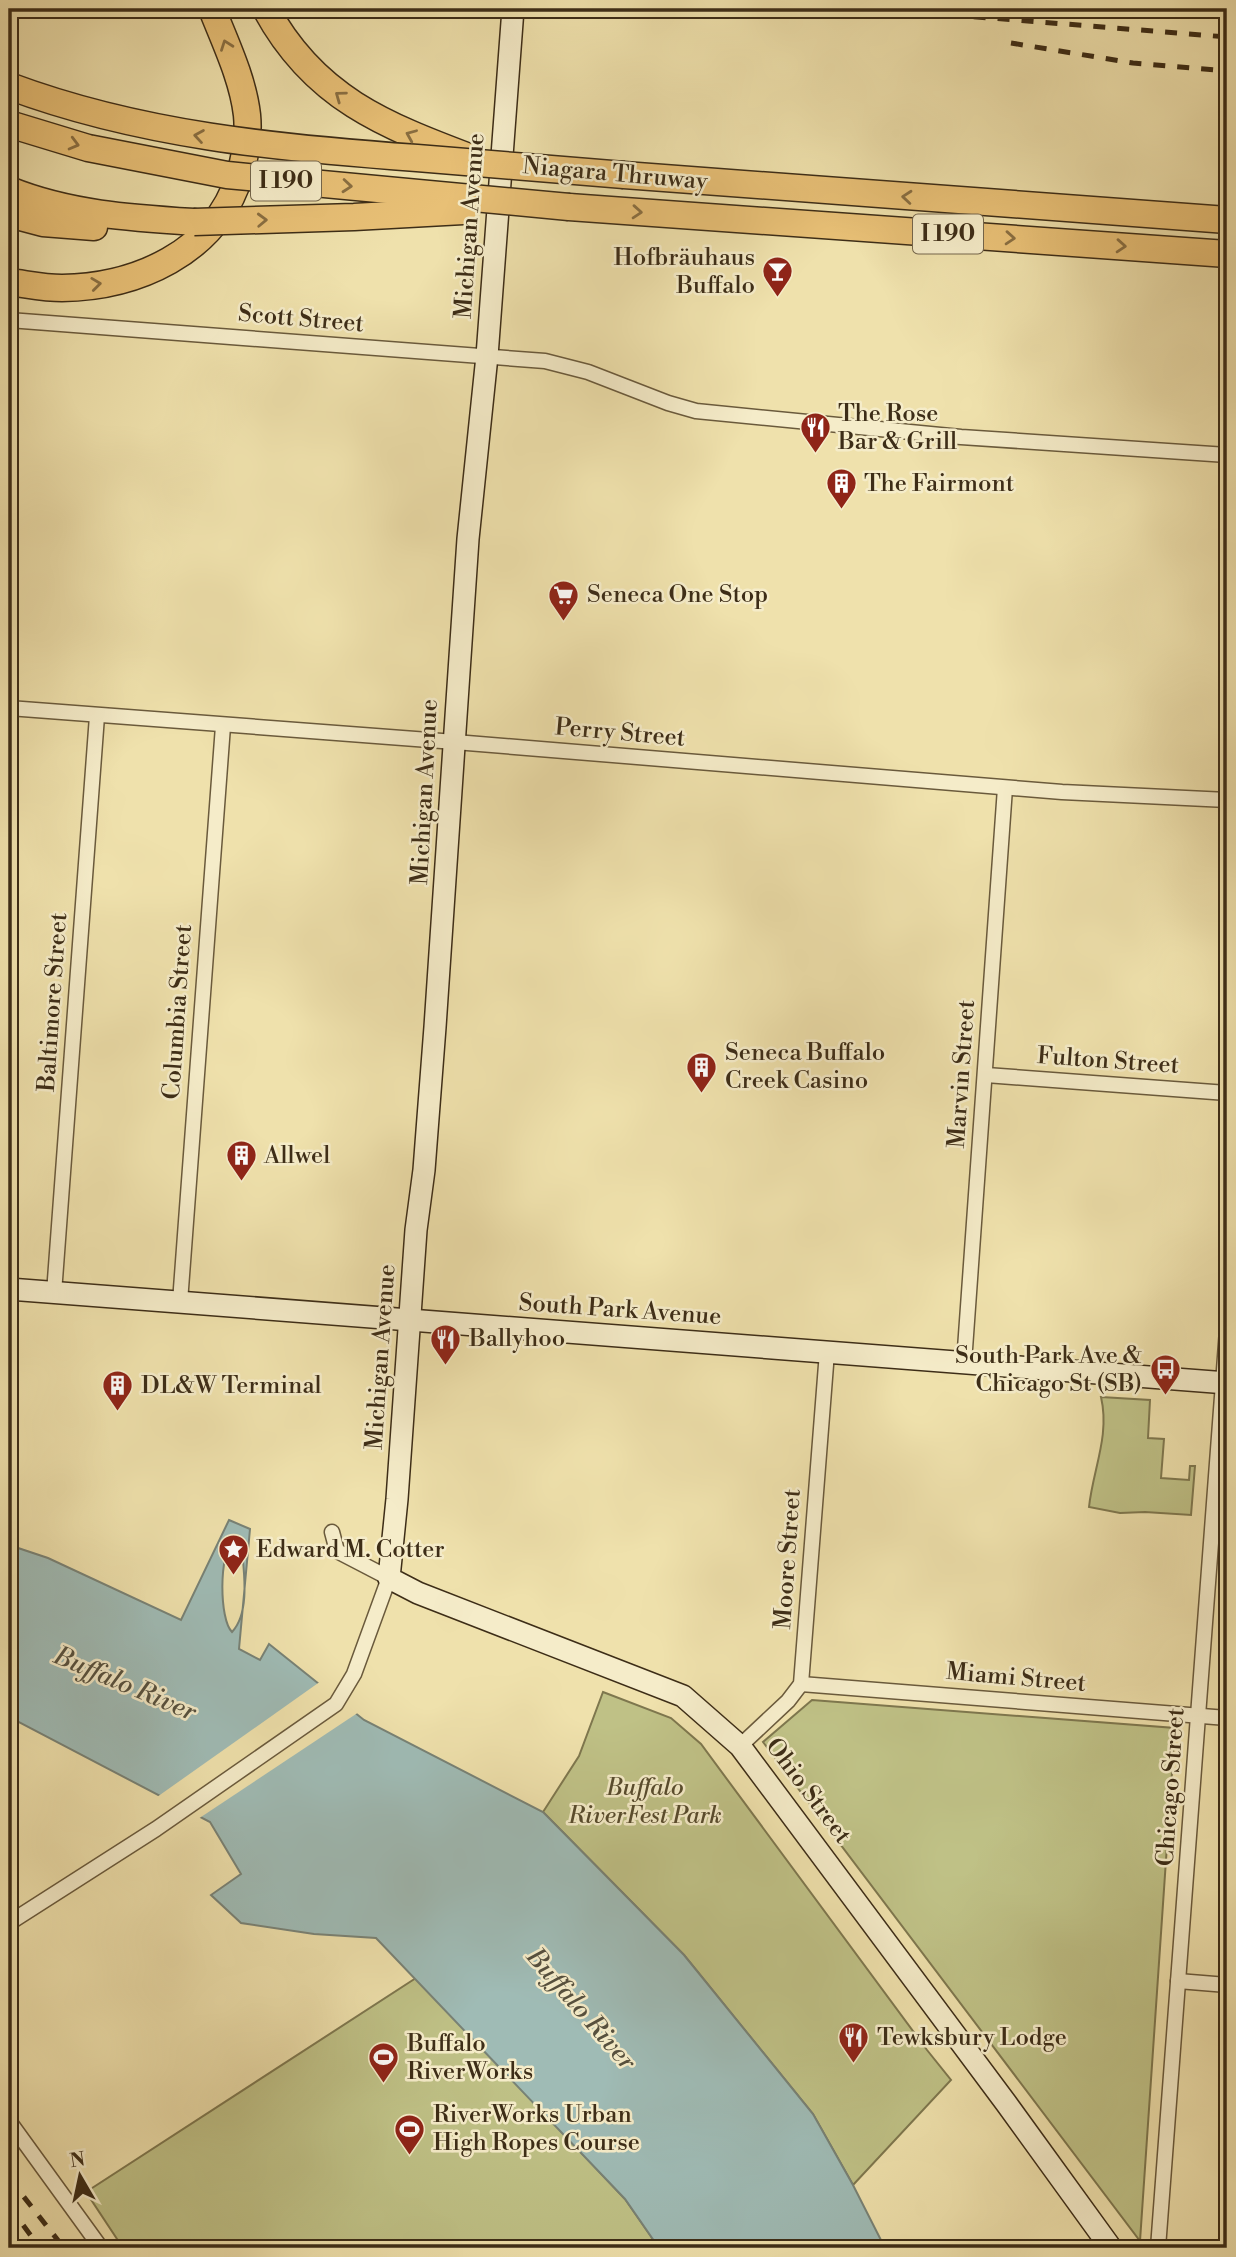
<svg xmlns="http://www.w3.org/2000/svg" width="1236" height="2257" viewBox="0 0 1236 2257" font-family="'Libre Bodoni',serif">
	<rect width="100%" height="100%" fill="#efe1ac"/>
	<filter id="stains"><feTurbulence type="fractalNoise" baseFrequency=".00286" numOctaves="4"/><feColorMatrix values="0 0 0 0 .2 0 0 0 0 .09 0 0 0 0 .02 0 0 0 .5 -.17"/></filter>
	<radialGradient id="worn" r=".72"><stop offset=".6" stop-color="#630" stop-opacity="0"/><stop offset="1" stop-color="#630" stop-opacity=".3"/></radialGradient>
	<!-- green -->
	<g fill="#bfc186" stroke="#7e774e" stroke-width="2">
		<path d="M1101,1397L1150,1400L1148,1438L1164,1439L1161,1478L1189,1480L1190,1466H1195L1191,1515L1145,1512L1120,1513L1089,1507C1093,1469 1110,1436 1101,1397Z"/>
		<polygon points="603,1692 671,1718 701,1744 927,2050 951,2080 853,2185 813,2114 684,1955 543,1812 579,1756"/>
		<polygon points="812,1700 1175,1728 1140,2241 763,1742"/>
		<polygon points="416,1978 625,2199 659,2248 123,2248 86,2192"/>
	</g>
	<!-- water -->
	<path fill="#9fbbb5" stroke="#788276" stroke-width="2" fill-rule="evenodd" d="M229,1520L250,1529L239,1649L260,1660L269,1644L364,1720L543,1812L684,1955L813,2114L853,2185L885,2248H659L625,2199L376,1938L314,1934L241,1923L211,1895L241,1874L210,1822L9,1717V1545L48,1558L181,1620ZM233,1541L240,1543L242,1549C244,1573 250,1613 232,1632C219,1619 219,1553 233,1541Z"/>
	<!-- pier -->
	<polygon fill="#efe1ac" points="321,1681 359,1712 198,1819 157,1797"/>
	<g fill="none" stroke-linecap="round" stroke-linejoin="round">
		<defs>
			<g id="street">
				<polyline points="9,320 545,361 588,372 668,403 696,411 961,437 1227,455"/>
				<polyline points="9,708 455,742 1062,792 1227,800"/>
				<polyline points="986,1075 1227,1093"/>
				<polyline points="54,1293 97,716"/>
				<polyline points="180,1302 223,726"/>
				<polyline points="964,1363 1005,788"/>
				<polyline points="801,1684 1227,1718"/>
				<polyline points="740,1746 788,1701 801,1684 827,1352"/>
				<polyline points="9,1923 156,1829 336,1704 354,1674 389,1578 337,1551 332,1532"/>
				<polyline points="1178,1981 1227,1985"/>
				<polyline points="9,2121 101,2248"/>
				<polyline points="1158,2248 1227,1330"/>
			</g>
			<g id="secondary">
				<polyline points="513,9 487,356 468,539 435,1027 424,1170 416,1230 397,1499 389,1578 418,1593 683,1696 740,1746 1006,2103 1111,2248"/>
				<polyline points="9,1289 1227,1383"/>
			</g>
			<g id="highway">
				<path d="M266,9C314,98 384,125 474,159"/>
				<polyline points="624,175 1227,220"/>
				<path d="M9,190C68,214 131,218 194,222"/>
				<polyline points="569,207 1227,254"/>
				<polyline points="9,214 43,223 94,227"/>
				<path d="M9,282C26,284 44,288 62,288C136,287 215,253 239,177C245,158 249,135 247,115C243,79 225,42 212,9"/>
			</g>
		</defs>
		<!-- street casing -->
		<use href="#street" stroke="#6a5a3c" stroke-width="17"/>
		<!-- secondary casing -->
		<use href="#secondary" stroke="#3d2d17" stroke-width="24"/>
		<!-- highway casing -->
		<use href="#highway" stroke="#3d2d17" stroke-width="29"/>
		<!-- street -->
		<use href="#street" stroke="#f5ecc9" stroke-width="14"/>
		<!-- secondary -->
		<use href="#secondary" stroke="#f5ecc9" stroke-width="21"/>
		<!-- highway -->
		<use href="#highway" stroke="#e8c076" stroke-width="26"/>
		<!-- rail -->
		<g stroke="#3d2d17" stroke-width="5" stroke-dasharray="12 12" stroke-linecap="butt">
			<polyline points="878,9 1227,37"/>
			<polyline points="1011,43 1133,63 1227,71"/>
			<polyline points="9,2178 64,2248"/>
			<polyline points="9,2206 40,2248"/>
		</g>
		<defs>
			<g id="highway-bridge">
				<path d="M9,86C140,135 278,148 417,158C486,164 555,169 624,175"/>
				<polyline points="9,124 88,148 227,175 569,207"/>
				<polyline points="194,222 354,217 463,211"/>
			</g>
		</defs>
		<!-- highway-bridge casing -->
		<use href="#highway-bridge" stroke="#3d2d17" stroke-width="29" stroke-linecap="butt"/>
		<!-- highway-bridge -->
		<use href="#highway-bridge" stroke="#e8c076" stroke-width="26"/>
	</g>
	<!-- one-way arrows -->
	<defs><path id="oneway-chevron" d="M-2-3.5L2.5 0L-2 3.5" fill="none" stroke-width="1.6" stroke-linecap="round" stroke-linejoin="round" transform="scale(1.75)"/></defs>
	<g stroke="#8a6f42">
		<use href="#oneway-chevron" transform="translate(226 45) rotate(-110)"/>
		<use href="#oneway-chevron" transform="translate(340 96) rotate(-144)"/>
		<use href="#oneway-chevron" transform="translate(411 135) rotate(-157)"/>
		<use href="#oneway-chevron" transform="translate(199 136) rotate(-171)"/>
		<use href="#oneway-chevron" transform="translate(74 144) rotate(15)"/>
		<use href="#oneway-chevron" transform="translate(347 186) rotate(5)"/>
		<use href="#oneway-chevron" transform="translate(907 197) rotate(-175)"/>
		<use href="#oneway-chevron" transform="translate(637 212) rotate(4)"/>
		<use href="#oneway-chevron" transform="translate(262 220) rotate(-2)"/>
		<use href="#oneway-chevron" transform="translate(1010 238) rotate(4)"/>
		<use href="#oneway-chevron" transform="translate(1121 246) rotate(4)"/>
		<use href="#oneway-chevron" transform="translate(96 284) rotate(-7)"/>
	</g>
	<!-- icons -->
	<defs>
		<symbol id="bar-pin" viewBox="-11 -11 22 30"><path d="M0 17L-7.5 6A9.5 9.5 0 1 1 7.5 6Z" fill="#8f2418" stroke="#f5ecc9"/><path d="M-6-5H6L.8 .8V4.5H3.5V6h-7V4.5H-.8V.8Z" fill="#fff"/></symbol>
		<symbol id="restaurant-pin" viewBox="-11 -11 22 30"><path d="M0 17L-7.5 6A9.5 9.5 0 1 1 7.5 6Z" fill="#8f2418" stroke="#f5ecc9"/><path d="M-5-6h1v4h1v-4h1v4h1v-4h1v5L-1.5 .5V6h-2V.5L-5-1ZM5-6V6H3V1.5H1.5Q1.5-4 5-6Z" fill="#fff"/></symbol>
		<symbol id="building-pin" viewBox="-11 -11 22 30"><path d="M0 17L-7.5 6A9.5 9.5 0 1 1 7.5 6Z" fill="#8f2418" stroke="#f5ecc9"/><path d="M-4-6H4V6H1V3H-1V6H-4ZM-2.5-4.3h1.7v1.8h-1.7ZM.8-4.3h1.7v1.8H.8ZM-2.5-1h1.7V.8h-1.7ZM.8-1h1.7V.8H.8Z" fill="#fff"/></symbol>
		<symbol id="supermarket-pin" viewBox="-11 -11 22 30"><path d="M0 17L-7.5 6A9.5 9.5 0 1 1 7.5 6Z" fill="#8f2418" stroke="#f5ecc9"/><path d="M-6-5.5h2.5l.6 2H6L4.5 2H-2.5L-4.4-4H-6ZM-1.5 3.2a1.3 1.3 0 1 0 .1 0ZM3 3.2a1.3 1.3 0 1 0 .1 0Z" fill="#fff"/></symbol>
		<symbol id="bus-pin" viewBox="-11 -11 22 30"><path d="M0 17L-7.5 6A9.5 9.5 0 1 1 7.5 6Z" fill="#8f2418" stroke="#f5ecc9"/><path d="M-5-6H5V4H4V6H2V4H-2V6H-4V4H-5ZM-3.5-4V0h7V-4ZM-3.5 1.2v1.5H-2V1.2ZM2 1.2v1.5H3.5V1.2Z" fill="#fff"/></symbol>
		<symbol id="sight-pin" viewBox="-11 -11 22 30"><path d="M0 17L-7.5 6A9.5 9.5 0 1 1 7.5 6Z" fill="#8f2418" stroke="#f5ecc9"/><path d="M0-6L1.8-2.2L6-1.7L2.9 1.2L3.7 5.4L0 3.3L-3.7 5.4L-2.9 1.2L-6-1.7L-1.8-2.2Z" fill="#fff"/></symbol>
		<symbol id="stadium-pin" viewBox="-11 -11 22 30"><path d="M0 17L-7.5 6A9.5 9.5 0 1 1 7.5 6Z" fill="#8f2418" stroke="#f5ecc9"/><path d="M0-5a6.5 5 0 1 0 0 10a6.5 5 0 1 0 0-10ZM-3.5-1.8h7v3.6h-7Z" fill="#fff"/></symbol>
	</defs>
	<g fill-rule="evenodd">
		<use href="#bar-pin" x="760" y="254" width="35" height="47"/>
		<use href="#restaurant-pin" x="798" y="410" width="35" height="47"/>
		<use href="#building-pin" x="824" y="466" width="35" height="47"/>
		<use href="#supermarket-pin" x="546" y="578" width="35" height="47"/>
		<use href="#building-pin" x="684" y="1050" width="35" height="47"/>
		<use href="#building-pin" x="224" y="1138" width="35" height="47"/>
		<use href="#restaurant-pin" x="428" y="1322" width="35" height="47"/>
		<use href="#bus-pin" x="1148" y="1352" width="35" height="47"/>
		<use href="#building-pin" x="100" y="1368" width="35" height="47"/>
		<use href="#sight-pin" x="216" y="1532" width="35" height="47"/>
		<use href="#restaurant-pin" x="836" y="2020" width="35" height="47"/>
		<use href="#stadium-pin" x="366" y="2040" width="35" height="47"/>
		<use href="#stadium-pin" x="392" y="2112" width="35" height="47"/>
	</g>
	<g text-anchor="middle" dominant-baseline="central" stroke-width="5" stroke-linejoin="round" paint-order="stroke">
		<!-- shield labels -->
		<g fill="#f5ecc9" stroke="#74664c" stroke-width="2">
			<rect x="251" y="161.5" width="70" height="39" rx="5"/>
			<rect x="913" y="214.5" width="70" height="39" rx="5"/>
		</g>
		<g font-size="23" font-weight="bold" fill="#3d2d17">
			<text x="286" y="181">I 190</text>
			<text x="948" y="234">I 190</text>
		</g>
		<!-- street labels -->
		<g font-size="24" fill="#3d2d17" stroke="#f5ecc9">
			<text transform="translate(615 174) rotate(5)">Niagara Thruway</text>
			<text transform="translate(470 226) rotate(-86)">Michigan Avenue</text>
			<text transform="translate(301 319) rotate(5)">Scott Street</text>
			<text transform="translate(620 733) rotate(5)">Perry Street</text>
			<text transform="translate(425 792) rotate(-87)">Michigan Avenue</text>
			<text transform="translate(53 1002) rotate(-86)">Baltimore Street</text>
			<text transform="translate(178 1012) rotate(-86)">Columbia Street</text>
			<text transform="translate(1108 1061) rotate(4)">Fulton Street</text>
			<text transform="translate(962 1074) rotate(-86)">Marvin Street</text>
			<text transform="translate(620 1310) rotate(4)">South Park Avenue</text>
			<text transform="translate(381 1357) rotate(-86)">Michigan Avenue</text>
			<text transform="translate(788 1559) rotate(-86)">Moore Street</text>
			<text transform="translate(1016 1678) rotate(5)">Miami Street</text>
			<text transform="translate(1171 1787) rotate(-86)">Chicago Street</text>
			<text transform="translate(808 1791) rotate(53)">Ohio Street</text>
		</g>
		<!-- poi labels -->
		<g font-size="24" fill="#3d2d17" stroke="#f5ecc9" text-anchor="start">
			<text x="755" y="258" text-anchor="end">Hofbräuhaus<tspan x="755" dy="28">Buffalo</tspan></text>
			<text x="838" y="414">The Rose<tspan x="838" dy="28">Bar &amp; Grill</tspan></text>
			<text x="864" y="484">The Fairmont</text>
			<text x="587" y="595">Seneca One Stop</text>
			<text x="725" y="1053">Seneca Buffalo<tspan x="725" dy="28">Creek Casino</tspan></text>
			<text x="264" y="1156">Allwel</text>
			<text x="469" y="1339">Ballyhoo</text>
			<text x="1142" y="1356" text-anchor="end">South Park Ave &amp;<tspan x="1142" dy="28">Chicago St (SB)</tspan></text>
			<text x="141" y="1386">DL&amp;W Terminal</text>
			<text x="256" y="1550">Edward M. Cotter</text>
			<text x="877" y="2038">Tewksbury Lodge</text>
			<text x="407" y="2044">Buffalo<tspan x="407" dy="28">RiverWorks</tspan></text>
			<text x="433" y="2115">RiverWorks Urban<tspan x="433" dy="28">High Ropes Course</tspan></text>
		</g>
		<!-- park labels -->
		<g font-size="24" font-style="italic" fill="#574b2d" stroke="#f5ecc9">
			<text x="645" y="1788">Buffalo<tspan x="645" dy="28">RiverFest Park</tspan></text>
		</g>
		<!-- water labels -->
		<g font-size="26" font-style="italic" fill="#56503e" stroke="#f5ecc9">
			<text transform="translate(125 1684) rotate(23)">Buffalo River</text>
			<text transform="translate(581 2009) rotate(49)">Buffalo River</text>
		</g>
	</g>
	<!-- margin -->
	<rect width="1236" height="2257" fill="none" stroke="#efe1ac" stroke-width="35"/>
	<rect x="10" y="10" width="1215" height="2236" fill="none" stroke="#3d2d17" stroke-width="3.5"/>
	<rect x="18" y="18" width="1201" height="2222" fill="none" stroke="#3d2d17" stroke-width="2"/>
	<!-- north arrow -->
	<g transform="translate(80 2176) rotate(351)" stroke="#f5ecc9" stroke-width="5" paint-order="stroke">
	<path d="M0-5L12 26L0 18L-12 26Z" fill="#3d2d17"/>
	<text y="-10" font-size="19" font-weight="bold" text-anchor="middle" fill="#3d2d17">N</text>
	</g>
	<rect width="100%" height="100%" filter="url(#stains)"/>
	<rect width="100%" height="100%" fill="url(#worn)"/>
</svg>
